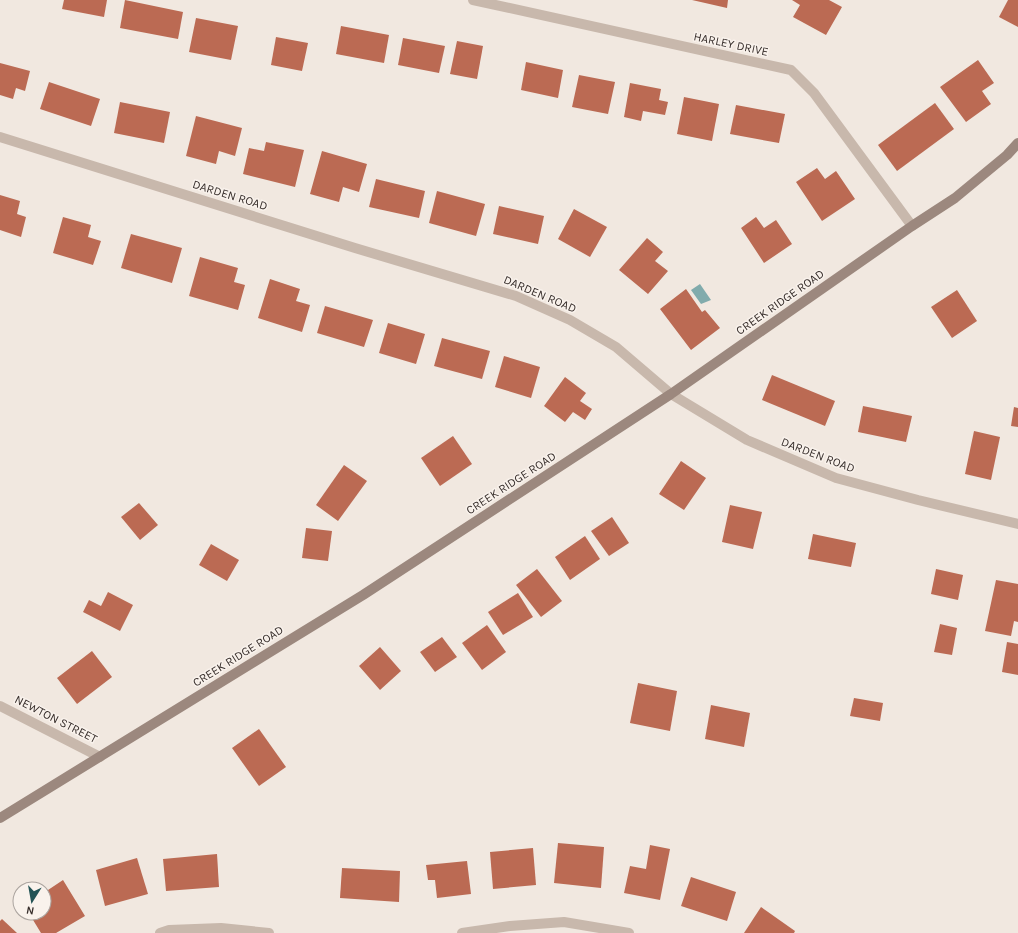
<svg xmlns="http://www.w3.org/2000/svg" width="1018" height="933" viewBox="0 0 1018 933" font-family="Karla,sans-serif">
	<rect width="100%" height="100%" fill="#f1e8e0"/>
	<!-- water -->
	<polygon fill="#81abac" points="700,284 711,300 701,304 691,290"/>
	<!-- building -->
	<g fill="#bb6a53">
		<polygon points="64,0 107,0 104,17 62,9"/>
		<polygon points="125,0 183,12 178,39 120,28"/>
		<polygon points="692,0 728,0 727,8"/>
		<polygon points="792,0 829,0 842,7 826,35 793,17 800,5"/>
		<polygon points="1008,0 1018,0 1018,27 999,17"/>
		<polygon points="196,18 238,26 231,60 189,52"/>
		<polygon points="341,26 389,35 384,63 336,54"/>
		<polygon points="276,37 308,43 302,71 271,65"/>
		<polygon points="403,38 445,46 439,73 398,65"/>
		<polygon points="457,41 483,46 477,79 450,74"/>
		<polygon points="978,60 994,83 982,91 991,104 966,122 940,87"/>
		<polygon points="526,62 563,70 558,98 521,90"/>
		<polygon points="0,63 30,71 25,91 16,88 13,99 0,95"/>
		<polygon points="579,75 615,82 608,114 572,107"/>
		<polygon points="49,82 100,99 91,126 40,109"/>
		<polygon points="630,83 661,89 659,100 668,102 665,115 643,111 641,121 624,117"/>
		<polygon points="684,97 719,104 712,141 677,134"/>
		<polygon points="120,102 170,112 164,143 114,133"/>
		<polygon points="935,103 954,129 897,171 878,145"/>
		<polygon points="736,105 785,114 779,143 730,134"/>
		<polygon points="196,116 242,128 235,156 219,151 216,164 186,156"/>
		<polygon points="266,142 304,150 295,187 243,174 249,148 264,151"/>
		<polygon points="322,151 367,164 359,192 343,187 339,202 310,194"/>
		<polygon points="817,168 825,179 836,171 855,199 822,221 796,182"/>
		<polygon points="376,179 425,191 419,218 369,207"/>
		<polygon points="437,191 485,204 476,236 429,223"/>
		<polygon points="0,195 20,201 17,214 26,217 21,237 0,230"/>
		<polygon points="499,206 544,216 538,244 493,234"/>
		<polygon points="574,209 607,227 590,257 558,239"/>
		<polygon points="63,217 91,225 88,237 101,241 93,265 53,253"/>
		<polygon points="756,217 764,228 776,220 792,244 764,263 741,228"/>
		<polygon points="131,234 182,248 172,283 121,268"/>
		<polygon points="647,238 663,252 655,261 668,271 648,294 619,270"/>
		<polygon points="200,257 238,268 234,282 245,285 238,310 189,296"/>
		<polygon points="270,279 300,289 296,301 310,305 302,332 258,318"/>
		<polygon points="686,289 702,312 705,310 720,328 691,350 660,309"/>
		<polygon points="957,290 977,321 952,338 931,307"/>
		<polygon points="325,306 373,320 364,347 317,333"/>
		<polygon points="388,323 425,334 416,364 379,353"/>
		<polygon points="442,338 490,351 482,379 434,366"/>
		<polygon points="504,356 540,367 531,398 495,387"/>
		<polygon points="772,375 835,401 825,426 762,400"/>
		<polygon points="565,377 586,393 580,401 592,409 585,420 573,412 565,422 544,406"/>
		<polygon points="863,406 912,416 906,442 858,432"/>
		<polygon points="1014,407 1018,408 1018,427 1011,426"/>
		<polygon points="974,431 1000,437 991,480 965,474"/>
		<polygon points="453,436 472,464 440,486 421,458"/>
		<polygon points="681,461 706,478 684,510 659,494"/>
		<polygon points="344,465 367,481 338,521 316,505"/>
		<polygon points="139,503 158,525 140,540 121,517"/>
		<polygon points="730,505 762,512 753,549 722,542"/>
		<polygon points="612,517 629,543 609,556 591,531"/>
		<polygon points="306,528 332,531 328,561 302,558"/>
		<polygon points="813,534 856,543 851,567 808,559"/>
		<polygon points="585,536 600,559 570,580 555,557"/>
		<polygon points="211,544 239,560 227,581 199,565"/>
		<polygon points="537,569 562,601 541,617 516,585"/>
		<polygon points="936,569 963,575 958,600 931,594"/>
		<polygon points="996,580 1018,584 1018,622 1014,621 1011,636 985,631"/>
		<polygon points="108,592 133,605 120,631 83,612 89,600 101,606"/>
		<polygon points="518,593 533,617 503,635 488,612"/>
		<polygon points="940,624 957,628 952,655 934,652"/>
		<polygon points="487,625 506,652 482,670 462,643"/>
		<polygon points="442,637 457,657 435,672 420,652"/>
		<polygon points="1007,642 1018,644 1018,675 1002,672"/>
		<polygon points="380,647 401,671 380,690 359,666"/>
		<polygon points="92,651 112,677 77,704 57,678"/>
		<polygon points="638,683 677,691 670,731 630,723"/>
		<polygon points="854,698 883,703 880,721 850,716"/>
		<polygon points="711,705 750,713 744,747 705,739"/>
		<polygon points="259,729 286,767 259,786 232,748"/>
		<polygon points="558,843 604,847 601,888 554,883"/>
		<polygon points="650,845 670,849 660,900 624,893 630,866 646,869"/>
		<polygon points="533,848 536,885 493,889 490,852"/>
		<polygon points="217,854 219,887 166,891 163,859"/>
		<polygon points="137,858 148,894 105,906 96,870"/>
		<polygon points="467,861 471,894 437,898 435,880 428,880 426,865"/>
		<polygon points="342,868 400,871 399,902 340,898"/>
		<polygon points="691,877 736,892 727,921 681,906"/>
		<polygon points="63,880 85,916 56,933 41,933 30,915 33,913 44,913 44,907 51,902 45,892"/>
		<polygon points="761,907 795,931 794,933 744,933"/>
		<polygon points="2,919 17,933 0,933 0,921"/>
	</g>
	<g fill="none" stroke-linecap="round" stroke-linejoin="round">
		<!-- street -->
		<g stroke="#c8b8ac" stroke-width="10">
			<polyline points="473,0 791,70 814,93 912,226"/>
			<polyline points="0,137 355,248 516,296 570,320 616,347 671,394 747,440 836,478 918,500 1018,524"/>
			<polyline points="0,706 100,757"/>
			<polyline points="160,933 169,930 221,928 269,933"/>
			<polyline points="462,933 510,926 564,922 629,933"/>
		</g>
		<!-- secondary -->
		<polyline stroke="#9c887e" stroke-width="10" points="0,818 363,595 671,394 912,226 955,198 1007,155 1018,143"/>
	</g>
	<g text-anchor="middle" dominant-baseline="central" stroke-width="3" stroke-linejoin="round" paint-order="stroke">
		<!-- street labels -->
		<g font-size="12" fill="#372e2b" stroke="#f9f2ec">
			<text transform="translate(731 44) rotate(12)">HARLEY DRIVE</text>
			<text transform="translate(230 195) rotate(17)">DARDEN ROAD</text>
			<text transform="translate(540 294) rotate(23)">DARDEN ROAD</text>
			<text transform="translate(780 302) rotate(-35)">CREEK RIDGE ROAD</text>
			<text transform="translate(818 455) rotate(21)">DARDEN ROAD</text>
			<text transform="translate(511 483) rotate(-33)">CREEK RIDGE ROAD</text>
			<text transform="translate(238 656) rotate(-32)">CREEK RIDGE ROAD</text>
			<text transform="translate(56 719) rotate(27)">NEWTON STREET</text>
		</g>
	</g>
	<!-- north arrow -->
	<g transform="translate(32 901) rotate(191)"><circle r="19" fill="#f9f2ec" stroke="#aba49f"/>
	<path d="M0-3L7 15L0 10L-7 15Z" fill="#235355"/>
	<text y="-6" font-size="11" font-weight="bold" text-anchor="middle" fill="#372e2b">N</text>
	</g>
</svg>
